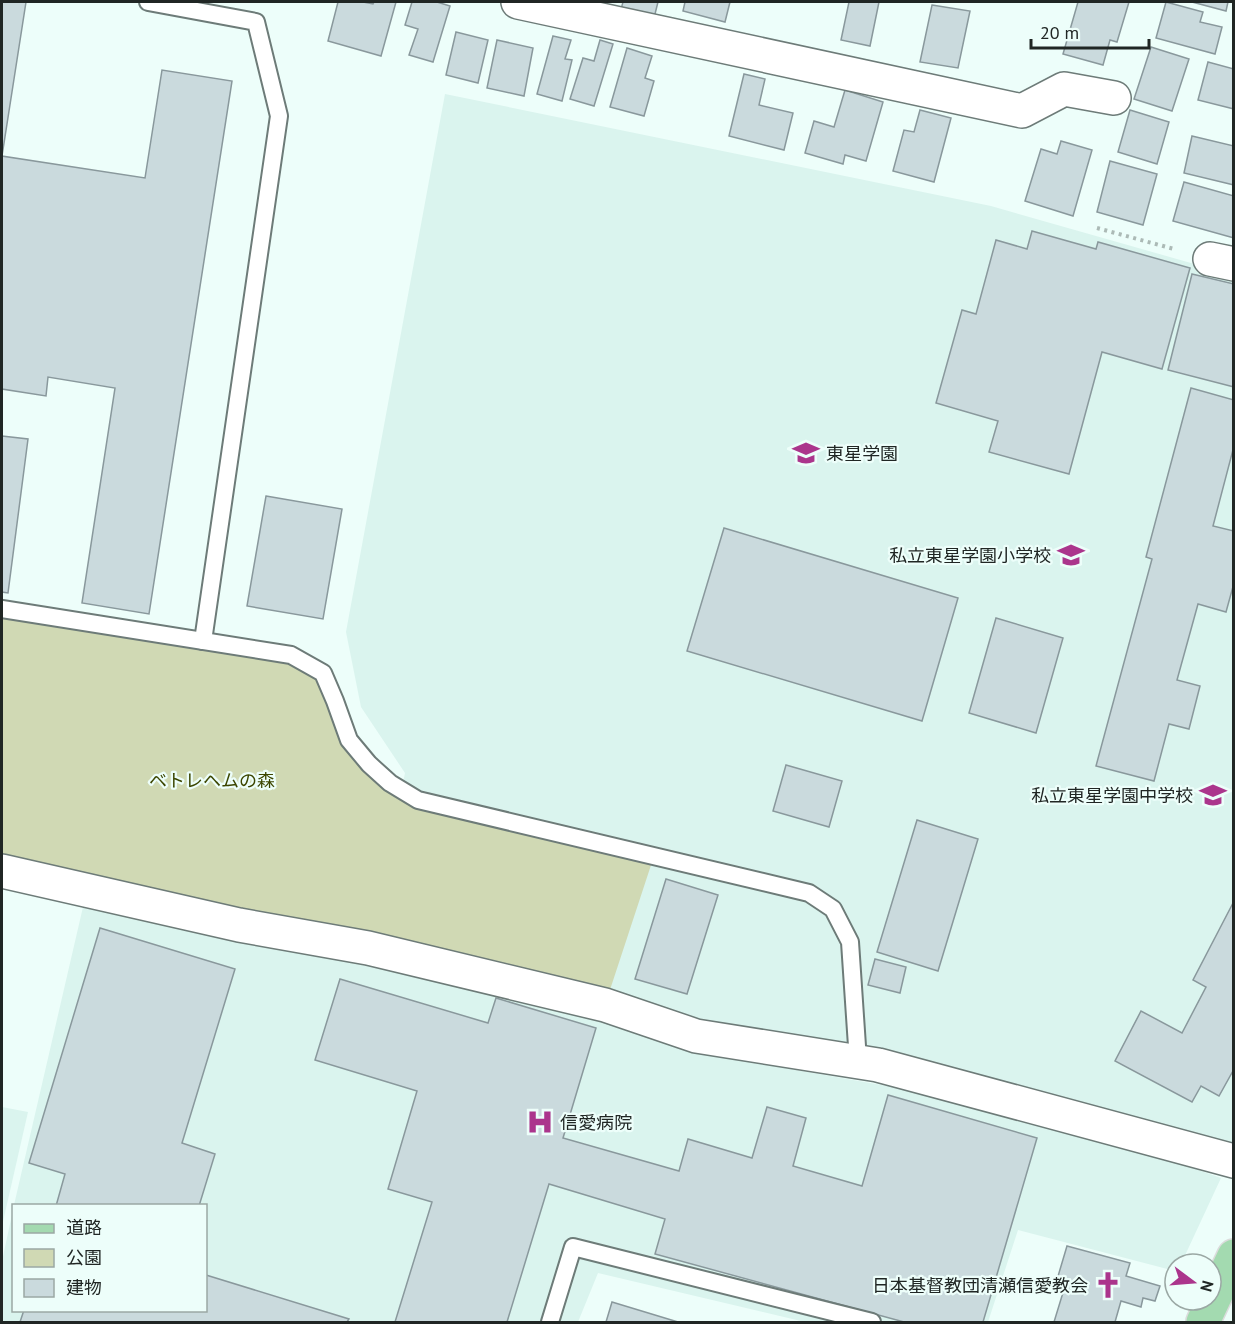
<svg xmlns="http://www.w3.org/2000/svg" width="1235" height="1324" viewBox="0 0 1235 1324" font-family="'PT Sans','Noto Sans JP',sans-serif">
	<rect width="100%" height="100%" fill="#edfefa"/>
	<!-- built -->
	<g fill="#daf4ee">
		<polygon points="445,94 991,206 1233,275 1233,1161 368,948 405,773 361,707 346,632"/>
		<polygon points="83,907 362,965 602,1018 717,1056 961,1099 1131,1146 1221,1178 1181,1264 1175,1264 1175,1271 1018,1230 988,1322 805,1322 598,1273 578,1322 2,1322 2,1261 13,1210 14,1310 206,1310 206,1206 14,1205"/>
		<polygon points="2,1107 28,1112 2,1226"/>
	</g>
	<!-- green -->
	<polygon fill="#d0d9b4" points="2,609 291,655 323,673 349,740 418,800 654,856 605,1005 2,871"/>
	<!-- building -->
	<g fill="#cadadd" stroke="#89989c" stroke-width="1.5">
		<polygon points="2,2 26,2 2,156 145,178 162,70 232,81 149,614 82,603 115,388 48,377 46,396 2,389"/>
		<polygon points="338,2 363,2 373,4 374,2 396,2 381,56 328,41"/>
		<polygon points="412,2 437,2 450,6 433,62 409,55 418,29 405,25"/>
		<polygon points="623,2 658,2 653,22 620,13"/>
		<polygon points="685,2 730,2 725,22 683,11"/>
		<polygon points="849,2 879,2 870,46 841,40"/>
		<polygon points="1078,2 1129,2 1117,42 1110,40 1103,65 1063,54"/>
		<polygon points="1166,2 1203,12 1200,22 1222,27 1215,54 1156,38"/>
		<polygon points="1192,2 1228,2 1226,11"/>
		<polygon points="932,5 970,11 958,68 920,62"/>
		<polygon points="456,32 488,40 478,83 446,75"/>
		<polygon points="553,36 571,40 565,59 572,60 562,101 537,94"/>
		<polygon points="497,40 533,48 524,96 487,88"/>
		<polygon points="600,40 613,44 594,106 570,99 583,58 594,61"/>
		<polygon points="1151,47 1189,59 1172,111 1134,99"/>
		<polygon points="627,48 652,56 645,78 654,81 644,116 610,107"/>
		<polygon points="1208,62 1234,69 1234,109 1198,100"/>
		<polygon points="744,74 765,79 759,105 793,113 784,150 729,136"/>
		<polygon points="845,90 883,102 866,161 845,155 843,164 805,153 814,121 834,127"/>
		<polygon points="920,110 951,118 934,182 893,171 904,130 914,132"/>
		<polygon points="1130,110 1169,122 1157,164 1118,152"/>
		<polygon points="1192,136 1234,146 1234,185 1184,173"/>
		<polygon points="1061,141 1092,150 1073,216 1025,201 1041,149 1057,154"/>
		<polygon points="1110,161 1157,174 1143,225 1097,212"/>
		<polygon points="1184,182 1234,196 1234,238 1173,221"/>
		<polygon points="1032,231 1096,249 1098,242 1190,268 1162,369 1102,352 1069,474 989,452 998,421 936,403 962,310 976,314 996,240 1027,249"/>
		<polygon points="1192,274 1234,284 1234,387 1168,370"/>
		<polygon points="1191,388 1234,400 1234,446 1213,526 1234,531 1234,583 1226,612 1198,604 1177,680 1200,686 1189,729 1169,724 1154,781 1096,766 1152,559 1146,557"/>
		<polygon points="2,436 28,439 8,593 2,592"/>
		<polygon points="266,496 342,509 323,619 247,606"/>
		<polygon points="724,528 958,598 922,721 687,651"/>
		<polygon points="996,618 1063,638 1036,733 969,713"/>
		<polygon points="786,765 842,781 829,827 773,811"/>
		<polygon points="917,820 978,839 938,971 877,952"/>
		<polygon points="666,879 718,895 687,994 635,979"/>
		<polygon points="1233,903 1234,1069 1219,1096 1201,1086 1192,1102 1115,1061 1141,1011 1182,1033 1206,987 1193,980"/>
		<polygon points="100,928 235,969 182,1143 215,1154 199,1206 56,1206 65,1174 29,1163"/>
		<polygon points="875,959 906,967 900,993 868,985"/>
		<polygon points="340,979 488,1023 496,998 596,1028 563,1138 679,1171 688,1139 752,1158 767,1107 806,1118 793,1166 862,1186 888,1095 1037,1138 983,1322 904,1322 655,1254 665,1219 549,1184 507,1322 395,1322 432,1202 388,1189 417,1091 315,1060"/>
		<polygon points="1067,1246 1130,1263 1126,1276 1160,1286 1155,1301 1143,1298 1141,1307 1121,1301 1115,1322 1054,1322 1065,1286 1056,1283"/>
		<polygon points="206,1275 349,1319 347,1322 20,1322 24,1310 206,1310"/>
		<polygon points="612,1302 678,1322 606,1322"/>
	</g>
	<g fill="none" stroke-linecap="round" stroke-linejoin="round">
		<defs>
			<g id="service">
				<polyline points="148,2 256,22 279,116 203,641"/>
				<polyline points="2,609 291,655 323,673 335,701 349,740 369,764 390,783 418,800 809,893 833,909 850,942 858,1061"/>
				<polyline points="550,1322 573,1247 872,1322"/>
			</g>
			<g id="minor">
				<polyline points="518,2 1022,111 1064,89 1114,98"/>
				<polyline points="1210,259 1234,264"/>
				<polyline points="2,871 239,925 368,948 605,1005 696,1036 878,1065 1234,1161"/>
			</g>
			<polyline id="primary" points="1203,1322 1234,1256"/>
		</defs>
		<!-- service casing -->
		<use href="#service" stroke="#6d7b78" stroke-width="20"/>
		<!-- minor casing -->
		<use href="#minor" stroke="#6d7b78" stroke-width="36"/>
		<!-- primary casing -->
		<use href="#primary" stroke="#dbdcdc" stroke-width="36"/>
		<!-- path -->
		<polyline stroke="#acbab6" stroke-width="4" stroke-dasharray="3 4.5" stroke-linecap="butt" points="1097,228 1174,249"/>
		<!-- service -->
		<use href="#service" stroke="#fff" stroke-width="16"/>
		<!-- minor -->
		<use href="#minor" stroke="#fff" stroke-width="33"/>
		<!-- primary -->
		<use href="#primary" stroke="#a3dab0" stroke-width="33"/>
	</g>
	<!-- icons -->
	<defs>
		<symbol id="school-bare" viewBox="-9 -9 18 18"><path d="M0-5L7-2L0 1L-7-2ZM-4 1L0 2.5L4 1V4Q0 6-4 4Z" fill="#ab358c" stroke="#edfefa" stroke-width="2.5" paint-order="stroke"/></symbol>
		<symbol id="hospital-bare" viewBox="-9 -9 18 18"><path d="M-5-5h3v3.5h4V-5h3V5h-3V1.5h-4V5h-3Z" fill="#ab358c" stroke="#edfefa" stroke-width="2.5" paint-order="stroke"/></symbol>
		<symbol id="church-bare" viewBox="-9 -9 18 18"><path d="M-1.2-6h2.4v3.5h3.3v2.4h-3.3V6h-2.4V-.1h-3.3v-2.4h3.3Z" fill="#ab358c" stroke="#edfefa" stroke-width="2.5" paint-order="stroke"/></symbol>
	</defs>
	<g fill-rule="evenodd">
		<use href="#school-bare" x="787" y="434" width="38" height="38"/>
		<use href="#school-bare" x="1052" y="536" width="38" height="38"/>
		<use href="#school-bare" x="1194" y="776" width="38" height="38"/>
		<use href="#hospital-bare" x="521" y="1103" width="38" height="38"/>
		<use href="#church-bare" x="1089" y="1266" width="38" height="38"/>
	</g>
	<g text-anchor="middle" dominant-baseline="central" stroke-width="4.5" stroke-linejoin="round" paint-order="stroke">
		<!-- poi labels -->
		<g font-size="18" fill="#202624" stroke="#edfefa" text-anchor="end">
			<text x="826" y="453" text-anchor="start">東星学園</text>
			<text x="1051" y="555">私立東星学園小学校</text>
			<text x="1193" y="795">私立東星学園中学校</text>
			<text x="560" y="1122" text-anchor="start">信愛病院</text>
			<text x="1088" y="1285">日本基督教団清瀬信愛教会</text>
		</g>
		<!-- park labels -->
		<g font-size="18" fill="#3c4600" stroke="#edfefa">
			<text x="212" y="780">ベトレヘムの森</text>
		</g>
	</g>
	<!-- border -->
	<rect width="1235" height="1324" fill="none" stroke="#202624" stroke-width="6"/>
	<!-- legend -->
	<rect x="12" y="1204" width="195" height="108" fill="#edfefa" stroke="#9ba8a4" stroke-width="1.5"/>
	<rect x="24" y="1224" width="30" height="9" fill="#a3dab0" stroke="#9ba8a4" stroke-width="1.5"/>
	<text x="66" y="1234" font-size="18" fill="#202624">道路</text>
	<rect x="24" y="1249" width="30" height="18" fill="#d0d9b4" stroke="#9ba8a4" stroke-width="1.5"/>
	<text x="66" y="1264" font-size="18" fill="#202624">公園</text>
	<rect x="24" y="1279" width="30" height="18" fill="#cadadd" stroke="#9ba8a4" stroke-width="1.5"/>
	<text x="66" y="1294" font-size="18" fill="#202624">建物</text>
	<!-- north arrow -->
	<g transform="translate(1193 1282) rotate(106)"><circle r="28" fill="#edfefa" stroke="#9ba8a4" stroke-width="1.5"/>
	<path d="M0-4.5L10 22L0 15L-10 22Z" fill="#ab358c"/>
	<text y="-9" font-size="16" font-weight="bold" text-anchor="middle" fill="#202624">N</text>
	</g>
	<!-- scale -->
	<path d="M1031 39v9h118v-9" fill="none" stroke="#202624" stroke-width="3"/>
	<text x="1040" y="39" font-size="18" fill="#202624" stroke="#edfefa" stroke-width="4.5" paint-order="stroke">20 m</text>
</svg>
